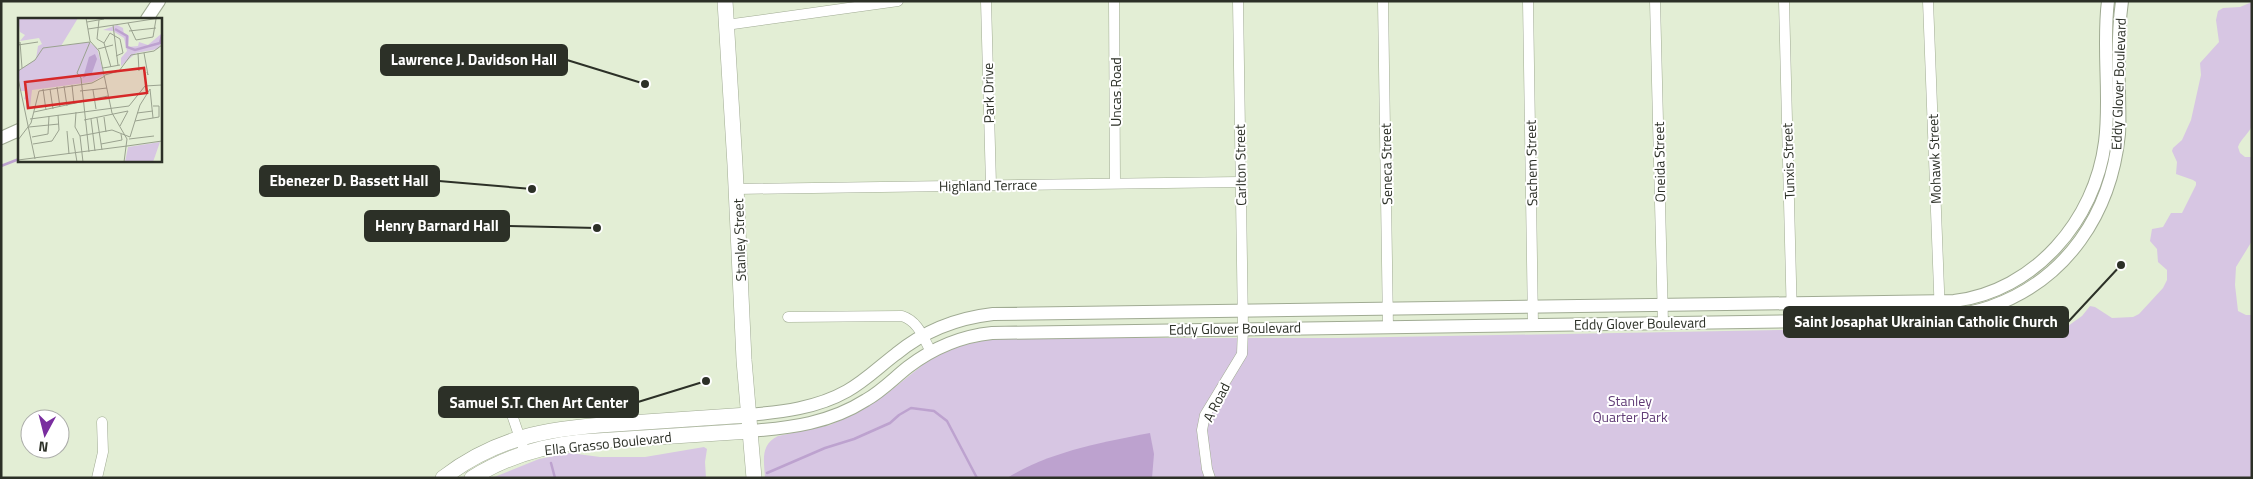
<svg xmlns="http://www.w3.org/2000/svg" width="2253" height="479" viewBox="0 0 2253 479" font-family="'Titillium Web',sans-serif">
	<rect width="100%" height="100%" fill="#e3eed5"/>
	<!-- green -->
	<g fill="#d7c6e3">
		<path d="M2252,2V125C2250,133 2241,138 2238,147L2240,153L2245,157H2252V241L2236,267L2235,285L2238,311L2246,315H2252V478H765C764,460 760,445 778,436L830,425L858,412L889,392L930,359L958,346L997,338H1336L1949,327L2009,312L2014,313L2020,323L2032,331L2038,333H2058L2082,316L2090,306L2095,307L2112,318L2133,317L2139,314L2163,288L2167,280V270L2158,262L2157,249L2150,241L2152,229L2163,227L2171,213H2182L2196,185V182L2193,180L2176,174L2177,162L2172,151L2173,148L2182,140L2191,120L2201,75L2200,63L2219,42L2216,20L2218,11L2223,8L2240,7Z"/>
		<polygon points="704,447 707,449 705,462 706,478 492,478 539,459 570,453 600,457 645,457"/>
	</g>
	<!-- water -->
	<path fill="#bda2cf" d="M1150,433L1154,454L1152,478H1007C1049,452 1102,442 1150,433Z"/>
	<g fill="none" stroke-linecap="round" stroke-linejoin="round">
		<!-- stream -->
		<g stroke="#bda2cf" stroke-width="2.5">
			<polyline points="1,166 19,159"/>
			<polyline points="551,463 555,478"/>
			<polyline points="767,473 825,448 854,439 890,423 899,415 911,408 934,411 947,421 977,478"/>
		</g>
		<defs>
			<g id="minor">
				<polyline points="986,1 991,185"/>
				<polyline points="1114,1 1115,183"/>
				<polyline points="1383,1 1388,327"/>
				<polyline points="1528,1 1533,325"/>
				<polyline points="1655,1 1663,323"/>
				<polyline points="1784,1 1792,321"/>
				<polyline points="1928,1 1940,316"/>
				<polyline points="726,25 898,1"/>
				<polyline points="737,189 1240,182"/>
				<path d="M788,317L902,316C918,321 923,337 931,352"/>
				<polyline points="509,406 525,453"/>
				<polyline points="97,478 103,452 102,422"/>
				<polyline points="1210,478 1207,469 1202,430 1205,415 1242,354 1243,328 1238,1"/>
			</g>
			<g id="tertiary">
				<polyline points="147,19 159,1"/>
				<polyline points="1,138 19,130"/>
				<path d="M748,415C782,412 817,408 847,391C865,381 880,366 896,354C924,331 958,318 993,314L1954,301C2035,291 2095,220 2105,142C2111,97 2102,48 2108,1"/>
				<path d="M750,431C791,428 830,423 866,400C882,391 894,378 908,367C933,348 962,336 992,333L1888,320C1922,317 1958,318 1990,307C2067,280 2111,213 2119,134C2120,119 2119,104 2119,89C2118,59 2118,30 2122,1"/>
			</g>
			<g id="secondary">
				<polyline points="725,1 735,165 744,360 754,478"/>
				<path d="M443,478C501,433 559,427 630,423C669,420 709,418 748,415"/>
				<path d="M472,478C505,457 542,446 581,442L750,431"/>
			</g>
		</defs>
		<!-- minor casing -->
		<use href="#minor" stroke="#a0ab93" stroke-width="11"/>
		<!-- tertiary casing -->
		<use href="#tertiary" stroke="#a0ab93" stroke-width="14"/>
		<!-- secondary casing -->
		<use href="#secondary" stroke="#a0ab93" stroke-width="16"/>
		<!-- minor -->
		<use href="#minor" stroke="#fff" stroke-width="10"/>
		<!-- tertiary -->
		<use href="#tertiary" stroke="#fff" stroke-width="12"/>
		<!-- secondary -->
		<use href="#secondary" stroke="#fff" stroke-width="15"/>
	</g>
	<g text-anchor="middle" dominant-baseline="central" stroke-width="4" stroke-linejoin="round" paint-order="stroke">
		<!-- street labels -->
		<g font-size="14" fill="#2c3027" stroke="#fff">
			<text transform="translate(2118 84) rotate(-88)">Eddy Glover Boulevard</text>
			<text transform="translate(1115 92) rotate(-90)">Uncas Road</text>
			<text transform="translate(988 93) rotate(-91)">Park Drive</text>
			<text transform="translate(1934 159) rotate(-92)">Mohawk Street</text>
			<text transform="translate(1788 161) rotate(-92)">Tunxis Street</text>
			<text transform="translate(1659 162) rotate(-91)">Oneida Street</text>
			<text transform="translate(1531 163) rotate(-91)">Sachem Street</text>
			<text transform="translate(1386 164) rotate(-91)">Seneca Street</text>
			<text transform="translate(1240 165) rotate(-91)">Carlton Street</text>
			<text transform="translate(988 185) rotate(-1)">Highland Terrace</text>
			<text transform="translate(739 240) rotate(-92)">Stanley Street</text>
			<text transform="translate(1640 323) rotate(-1)">Eddy Glover Boulevard</text>
			<text transform="translate(1235 328) rotate(-1)">Eddy Glover Boulevard</text>
			<text transform="translate(1216 402) rotate(-63)">A Road</text>
			<text transform="translate(608 443) rotate(-6)">Ella Grasso Boulevard</text>
		</g>
		<!-- park labels -->
		<g font-size="14" fill="#613d77" stroke="#fff">
			<text x="1630" y="400">Stanley<tspan x="1630" dy="16">Quarter Park</tspan></text>
		</g>
	</g>
	<!-- overview -->
	<g transform="translate(18 18)">
		<rect width="144" height="144" fill="#e3eed5"/>
		<path d="M0,0H60L43,28L71,24L79,30L86,57L74,64L14,72L12,89L8,90L10,82L6,81L9,73H3L0,53L18,41L20,28L24,26L21,20L2,23L7,17L2,14ZM144,0L143,26L140,31L118,35L103,48V40L109,33L106,20L95,13L85,12L99,7L105,10L106,17L111,18L110,29L120,28L121,24L130,27L143,16ZM142,124L135,144H107L110,129Z" fill="#d7c6e3"/>
		<path d="M77,36L79,41L74,55L65,60L71,39Z" fill="#bda2cf"/>
		<path fill="none" stroke="#bda2cf" stroke-width="2.5" d="M97,11L109,18V29L117,32L142,25L144,17"/>
		<path fill="none" stroke="#9aa28f" stroke-width="1" d="M68,0L72,23L81,33L94,95L109,121L106,144M81,2L79,21L86,25M69,4L86,1M110,5L118,22M95,7L100,47M70,11L142,0M111,13L138,10M118,22L135,19L138,1M2,24L4,50M0,27L20,24M80,31L95,27M120,35L121,53M126,35L130,57L129,54M93,49L86,25L92,15L102,21L105,35L98,38M85,50L102,47M0,53L17,42L25,30L72,24L59,55L63,60L71,134M87,57L101,53L113,37L136,33L144,27M0,60L17,141M54,67L56,86M46,68L49,88M39,69L42,89M25,71L28,92M32,71L35,91M132,71L135,100M75,72L78,91M62,73L89,70M16,94L90,78M58,94L57,109L62,118L94,112L112,119M119,95L135,93M86,99L88,114M79,100L84,132M12,101L111,88L127,68L144,67M73,101L77,133M66,102L110,93M117,103L141,99V88H135M102,108L110,93M11,109L41,106M49,113L51,136M62,118L65,144M14,119L30,116L31,98M112,119L122,87L132,71M55,120L59,144M111,121L136,118M0,122L13,105L21,73L74,65L87,58M15,126L34,123L41,112L40,97M83,126L104,122L103,116M109,128L144,123M0,142L109,128"/>
		<path fill="#d62828" fill-opacity="0.15" stroke="#d62828" stroke-width="2.5" d="M126,50L129,75L10,90L7,64Z"/>
		<rect width="144" height="144" fill="none" stroke="#2c3027" stroke-width="2.5"/>
	</g>
	<!-- callouts -->
	<path fill="none" stroke="#2c3027" stroke-width="2" d="M645 84L567 60M532 189L439 181M597 228L509 226M2121 265L2068 322M706 381L638 402"/>
	<g fill="#2c3027" stroke="#fff" stroke-width="2">
		<circle cx="645" cy="84" r="5"/>
		<circle cx="532" cy="189" r="5"/>
		<circle cx="597" cy="228" r="5"/>
		<circle cx="2121" cy="265" r="5"/>
		<circle cx="706" cy="381" r="5"/>
	</g>
	<g fill="#2c3027" stroke="#2c3027" stroke-width="2">
		<rect x="381" y="45" width="186" height="30" rx="5"/>
		<rect x="260" y="166" width="179" height="30" rx="5"/>
		<rect x="365" y="211" width="144" height="30" rx="5"/>
		<rect x="1784" y="307" width="284" height="30" rx="5"/>
		<rect x="439" y="387" width="199" height="30" rx="5"/>
	</g>
	<g font-size="15" text-anchor="middle" font-weight="bold" fill="#fff">
		<text x="474" y="65">Lawrence J. Davidson Hall</text>
		<text x="349" y="186">Ebenezer D. Bassett Hall</text>
		<text x="437" y="231">Henry Barnard Hall</text>
		<text x="1926" y="327">Saint Josaphat Ukrainian Catholic Church</text>
		<text x="539" y="408">Samuel S.T. Chen Art Center</text>
	</g>
	<!-- border -->
	<rect width="2253" height="479" fill="none" stroke="#2c3027" stroke-width="5"/>
	<!-- north arrow -->
	<g transform="translate(45 434) rotate(187)"><circle r="24" fill="#ffffff" stroke="#abaca9"/>
	<path d="M0-4L9 19L0 12L-9 19Z" fill="#792d9f"/>
	<text y="-8" font-size="14" font-weight="bold" text-anchor="middle" fill="#2c3027">N</text>
	</g>
</svg>
